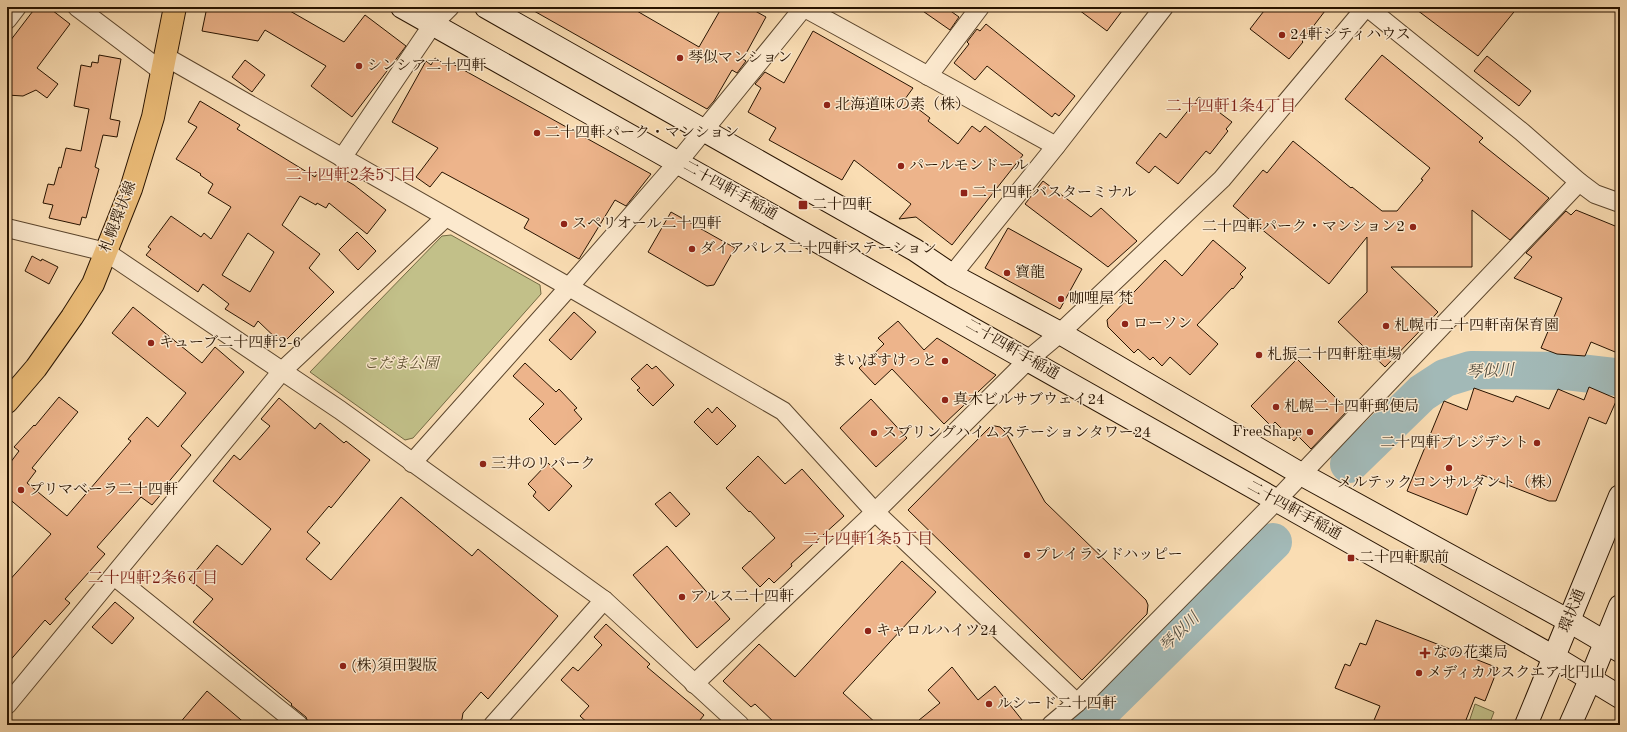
<svg xmlns="http://www.w3.org/2000/svg" width="1627" height="732" viewBox="0 0 1627 732" font-family="'Old Standard TT','Noto Serif JP',serif">
	<rect width="100%" height="100%" fill="#faddb3"/>
	<filter id="stains"><feTurbulence type="fractalNoise" baseFrequency=".005" numOctaves="4"/><feColorMatrix values="0 0 0 0 .2 0 0 0 0 .09 0 0 0 0 .02 0 0 0 .5 -.17"/></filter>
	<radialGradient id="worn" r=".72"><stop offset=".6" stop-color="#630" stop-opacity="0"/><stop offset="1" stop-color="#630" stop-opacity=".3"/></radialGradient>
	<!-- green -->
	<g fill="#c2c089" stroke="#746a44">
		<polygon points="451,235 540,285 541,294 413,438 405,440 310,372 442,236"/>
		<polygon points="1475,704 1494,712 1489,725 1468,725"/>
	</g>
	<g fill="none" stroke-linecap="round" stroke-linejoin="round">
		<!-- river -->
		<g stroke="#a2b9b7" stroke-width="38">
			<polyline points="1349,464 1422,393 1445,378 1471,370 1564,371 1616,377"/>
			<polyline points="1087,725 1273,542"/>
		</g>
	</g>
	<!-- building -->
	<g fill="#edb48b" stroke="#271300" fill-rule="evenodd">
		<polygon points="36,7 48,7 70,24 37,68 58,84 47,98 36,90 23,96 7,95 7,45"/>
		<polygon points="207,7 283,7 344,42 365,15 406,46 352,117 311,86 326,66 265,30 258,41 202,31"/>
		<polygon points="527,7 630,7 699,47 722,7 748,7 766,17 743,59 746,61 737,73 732,70 714,101 707,109"/>
		<polygon points="917,7 945,7 959,17 950,30"/>
		<polygon points="1075,7 1125,7 1107,31"/>
		<polygon points="1267,7 1328,7 1302,41 1303,42 1289,59 1250,29"/>
		<polygon points="1413,7 1518,7 1478,56"/>
		<polygon points="986,24 1075,96 1059,116 1055,113 1052,117 987,66 975,80 954,63 969,44 967,42 977,29 980,31"/>
		<polygon points="813,31 913,88 905,99 930,118 928,121 958,144 972,126 980,132 985,126 1023,155 952,245 916,217 899,219 911,204 854,160 842,180 769,140 776,128 748,112 761,88 755,84 765,72 784,83"/>
		<polygon points="99,55 121,59 110,119 120,121 117,137 103,135 95,167 99,169 86,218 82,217 80,225 49,218 53,205 43,203 48,184 54,185 59,167 61,168 66,148 81,151 89,109 74,106 81,65 91,67 92,62 98,63"/>
		<polygon points="1382,55 1483,138 1479,142 1549,198 1510,240 1472,210 1472,267 1391,267 1438,312 1385,367 1338,322 1367,292 1367,237 1329,284 1233,206 1263,170 1267,173 1293,141 1351,188 1352,187 1382,211 1397,211 1423,180 1421,179 1430,168 1345,99"/>
		<polygon points="1487,56 1531,91 1519,106 1474,71"/>
		<polygon points="435,58 449,67 451,63 651,174 626,206 615,200 579,259 524,228 529,219 442,172 430,187 416,177 438,148 392,122 426,61 431,65"/>
		<polygon points="245,60 265,75 252,92 232,77"/>
		<polygon points="1199,97 1232,122 1226,129 1228,131 1210,154 1206,151 1178,184 1155,166 1149,173 1136,163 1160,133 1166,138"/>
		<path d="M200,101L240,125L237,129L315,177L319,170L329,175L331,172L354,185L386,210L367,234L329,203L326,208L317,203L316,205L300,196L282,225L320,254L309,268L334,292L282,344L258,321L254,327L225,309L229,304L203,284L198,292L146,255L151,249L148,247L171,216L201,237L204,233L211,239L231,207L208,193L213,184L200,175L201,174L176,159L197,127L188,122ZM248,233L274,252L250,292L222,275Z"/>
		<polygon points="1043,181 1091,217 1101,208 1137,241 1108,267 1025,204"/>
		<polygon points="1576,210 1620,228 1620,354 1591,342 1585,356 1557,354 1541,348 1562,298 1514,278 1532,257 1526,253 1566,211 1571,215"/>
		<polygon points="671,212 735,248 714,285 707,286 648,252"/>
		<polygon points="1008,228 1082,269 1060,309 985,268"/>
		<polygon points="357,232 376,251 358,270 339,250"/>
		<polygon points="1213,240 1246,268 1240,274 1243,277 1233,289 1232,288 1197,325 1218,344 1190,375 1170,357 1162,366 1153,357 1150,360 1138,349 1134,353 1108,327 1107,320 1165,260 1182,276"/>
		<polygon points="32,256 41,261 42,259 58,267 49,284 25,271"/>
		<polygon points="133,307 202,363 215,347 244,372 181,446 191,455 161,491 163,492 152,505 141,497 97,547 105,554 65,599 70,603 50,625 45,620 7,664 7,583 51,534 7,497 7,467 19,451 14,447 34,425 35,426 59,397 78,412 32,468 36,471 27,483 67,516 131,441 128,439 147,417 158,427 186,393 112,333"/>
		<polygon points="574,312 596,332 571,360 549,340"/>
		<polygon points="898,321 924,350 937,338 996,375 944,424 892,369 875,385 859,368 884,344 878,338"/>
		<polygon points="1297,359 1348,410 1311,449 1298,436 1294,441 1275,422 1271,426 1251,406"/>
		<polygon points="525,363 556,392 559,389 577,408 574,410 582,419 555,445 529,419 544,404 513,376"/>
		<polygon points="647,364 652,369 656,366 674,385 653,406 637,390 640,388 631,379"/>
		<polygon points="1589,387 1617,399 1606,424 1589,417 1556,501 1549,501 1482,475 1467,515 1407,491 1444,401 1467,410 1474,388 1513,402 1516,396 1549,409 1558,389 1584,400"/>
		<polygon points="279,398 315,429 320,423 344,443 346,441 370,460 331,508 329,506 307,532 320,543 306,559 331,580 401,497 472,556 478,549 558,616 488,699 481,692 463,713 462,719 458,725 309,725 306,717 291,705 292,704 193,622 213,599 189,579 217,545 242,565 271,529 213,481 234,455 240,460 270,426 261,419"/>
		<polygon points="871,399 907,438 876,467 840,428"/>
		<polygon points="717,407 736,426 717,445 694,422 708,408 712,413"/>
		<polygon points="995,426 1000,427 1006,433 1045,502 1146,600 1148,605 1147,614 1082,680 908,510 990,427"/>
		<polygon points="758,456 785,484 802,469 844,516 791,564 792,566 774,583 769,578 760,587 742,568 775,538 750,511 749,512 726,488"/>
		<polygon points="548,463 572,486 549,511 533,496 536,492 528,484"/>
		<polygon points="670,492 690,514 676,527 655,504"/>
		<polygon points="667,546 730,619 697,648 633,575"/>
		<polygon points="902,561 936,592 843,693 878,725 777,725 755,704 751,707 723,681 759,644 795,677"/>
		<polygon points="115,602 134,618 112,644 92,627"/>
		<polygon points="1376,620 1498,668 1485,701 1475,697 1464,725 1372,725 1380,706 1335,688 1345,664 1350,666 1360,643 1366,645"/>
		<polygon points="606,624 650,664 647,667 704,715 696,725 590,725 580,716 589,706 561,680 573,667 578,671 602,645 594,637"/>
		<polygon points="952,667 978,700 995,686 1026,725 913,725 940,703 928,690"/>
		<polygon points="207,691 247,725 178,725"/>
	</g>
	<g fill="none" stroke-linecap="round" stroke-linejoin="round">
		<defs>
			<g id="street">
				<polyline points="77,7 163,72"/>
				<polyline points="803,7 1056,146"/>
				<polyline points="1367,7 1522,132 1579,182 1595,194 1620,203"/>
				<polyline points="7,20 17,7"/>
				<polyline points="166,57 569,287 783,411 875,512 1077,703"/>
				<polyline points="928,76 980,7"/>
				<polyline points="342,158 433,24 450,7"/>
				<polyline points="7,228 106,252 282,371 340,410 604,600 740,725"/>
				<polyline points="952,275 1056,146 1164,7"/>
				<polyline points="412,463 569,287 678,162 804,7"/>
				<polyline points="114,576 299,725"/>
				<polyline points="694,684 875,512 1029,359 1060,333 1222,179 1366,7"/>
				<polyline points="7,705 282,371 446,217"/>
				<polyline points="493,725 604,600"/>
				<polyline points="1051,725 1077,703 1276,501 1579,182"/>
			</g>
			<g id="secondary">
				<polyline points="402,7 1554,657 1620,697"/>
				<polyline points="486,7 915,250 952,275 1060,333 1301,474 1569,621 1620,651"/>
				<polyline points="1526,725 1620,496"/>
				<polyline points="1570,725 1590,680 1620,606"/>
			</g>
			<polyline id="primary" points="7,402 36,368 72,317 93,284 131,189 153,117 175,7"/>
		</defs>
		<!-- street casing -->
		<use href="#street" stroke="#5c462d" stroke-width="20"/>
		<!-- secondary casing -->
		<use href="#secondary" stroke="#271300" stroke-width="24"/>
		<!-- primary casing -->
		<use href="#primary" stroke="#271300" stroke-width="24"/>
		<!-- street -->
		<use href="#street" stroke="#fce9ce" stroke-width="18"/>
		<!-- secondary -->
		<use href="#secondary" stroke="#fce9ce" stroke-width="22"/>
		<!-- primary -->
		<use href="#primary" stroke="#edbe7a" stroke-width="22"/>
	</g>
	<!-- markers -->
	<g fill="#8f2418" stroke="#fce9ce" stroke-width="1.5">
		<circle cx="1282" cy="35" r="4"/>
		<circle cx="680" cy="58" r="4"/>
		<circle cx="359" cy="66" r="4"/>
		<circle cx="827" cy="105" r="4"/>
		<circle cx="537" cy="133" r="4"/>
		<circle cx="901" cy="166" r="4"/>
		<rect x="960" y="189" width="8" height="8" rx="2"/>
		<rect x="798" y="200" width="10" height="10" rx="2"/>
		<circle cx="564" cy="224" r="4"/>
		<circle cx="1413" cy="227" r="4"/>
		<circle cx="692" cy="249" r="4"/>
		<circle cx="1007" cy="273" r="4"/>
		<circle cx="1061" cy="299" r="4"/>
		<circle cx="1125" cy="324" r="4"/>
		<circle cx="1386" cy="326" r="4"/>
		<circle cx="151" cy="343" r="4"/>
		<circle cx="1259" cy="355" r="4"/>
		<circle cx="945" cy="361" r="4"/>
		<circle cx="945" cy="400" r="4"/>
		<circle cx="1276" cy="407" r="4"/>
		<circle cx="1310" cy="432" r="4"/>
		<circle cx="874" cy="433" r="4"/>
		<circle cx="1537" cy="443" r="4"/>
		<circle cx="483" cy="464" r="4"/>
		<circle cx="1449" cy="468" r="4"/>
		<circle cx="21" cy="490" r="4"/>
		<circle cx="1027" cy="555" r="4"/>
		<rect x="1347" y="554" width="8" height="8" rx="2"/>
		<circle cx="682" cy="597" r="4"/>
		<circle cx="868" cy="631" r="4"/>
		<path d="M1423 647h4v4h4v4h-4v4h-4v-4h-4v-4h4z"/>
		<circle cx="343" cy="666" r="4"/>
		<circle cx="1419" cy="673" r="4"/>
		<circle cx="989" cy="704" r="4"/>
	</g>
	<g text-anchor="middle" dominant-baseline="central" stroke-width="3" stroke-linejoin="round" paint-order="stroke">
		<!-- poi labels -->
		<g font-size="15" fill="#271300" stroke="#fce9ce" text-anchor="start">
			<text x="1290" y="35">24軒シティハウス</text>
			<text x="688" y="58">琴似マンション</text>
			<text x="367" y="66">シンシア二十四軒</text>
			<text x="835" y="105">北海道味の素（株）</text>
			<text x="545" y="133">二十四軒パーク・マンション</text>
			<text x="909" y="166">パールモンドール</text>
			<text x="972" y="193">二十四軒バスターミナル</text>
			<text x="812" y="205">二十四軒</text>
			<text x="572" y="224">スペリオール二十四軒</text>
			<text x="1405" y="227" text-anchor="end">二十四軒パーク・マンション2</text>
			<text x="700" y="249">ダイアパレス二十四軒ステーション</text>
			<text x="1015" y="273">寶龍</text>
			<text x="1069" y="299">咖哩屋 梵</text>
			<text x="1133" y="324">ローソン</text>
			<text x="1394" y="326">札幌市二十四軒南保育園</text>
			<text x="159" y="343">キューブ二十四軒2-6</text>
			<text x="1267" y="355">札振二十四軒駐車場</text>
			<text x="937" y="361" text-anchor="end">まいばすけっと</text>
			<text x="953" y="400">真木ビルサブウェイ24</text>
			<text x="1284" y="407">札幌二十四軒郵便局</text>
			<text x="1302" y="432" text-anchor="end">FreeShape</text>
			<text x="882" y="433">スプリングハイムステーションタワー24</text>
			<text x="1529" y="443" text-anchor="end">二十四軒プレジデント</text>
			<text x="491" y="464">三井のリパーク</text>
			<text x="1449" y="483" text-anchor="middle">メルテックコンサルタント（株）</text>
			<text x="29" y="490">プリマベーラ二十四軒</text>
			<text x="1035" y="555">プレイランドハッピー</text>
			<text x="1359" y="558">二十四軒駅前</text>
			<text x="690" y="597">アルス二十四軒</text>
			<text x="876" y="631">キャロルハイツ24</text>
			<text x="1433" y="653">なの花薬局</text>
			<text x="351" y="666">(株)須田製版</text>
			<text x="1427" y="673">メディカルスクエア北円山</text>
			<text x="997" y="704">ルシード二十四軒</text>
		</g>
		<!-- street labels -->
		<g font-size="15" fill="#271300" stroke="#fce9ce">
			<text transform="translate(730 191) rotate(29)">二十四軒手稲通</text>
			<text transform="translate(119 217) rotate(-69)">札幌環状線</text>
			<text transform="translate(1012 350) rotate(30)">二十四軒手稲通</text>
			<text transform="translate(1294 511) rotate(29)">二十四軒手稲通</text>
			<text transform="translate(1573 611) rotate(-68)">環状通</text>
		</g>
		<!-- park labels -->
		<g font-size="15" font-style="italic" fill="#5d5030" stroke="#fce9ce">
			<text x="401" y="364">こだま公園</text>
		</g>
		<!-- neighbourhood labels -->
		<g font-size="16" fill="#7a1f14" stroke="#fce9ce">
			<text x="1231" y="107">二十四軒1条4丁目</text>
			<text x="351" y="176">二十四軒2条5丁目</text>
			<text x="868" y="540">二十四軒1条5丁目</text>
			<text x="153" y="579">二十四軒2条6丁目</text>
		</g>
		<!-- water labels -->
		<g font-size="16" font-style="italic" fill="#524d40" stroke="#fce9ce">
			<text transform="translate(1490 372) rotate(-3)">琴似川</text>
			<text transform="translate(1180 633) rotate(-45)">琴似川</text>
		</g>
	</g>
	<!-- margin -->
	<rect width="1627" height="732" fill="none" stroke="#faddb3" stroke-width="24"/>
	<rect x="8" y="8" width="1611" height="716" fill="none" stroke="#271300" stroke-width="2"/>
	<rect x="12" y="12" width="1603" height="708" fill="none" stroke="#271300"/>
	<rect width="100%" height="100%" filter="url(#stains)"/>
	<rect width="100%" height="100%" fill="url(#worn)"/>
</svg>
